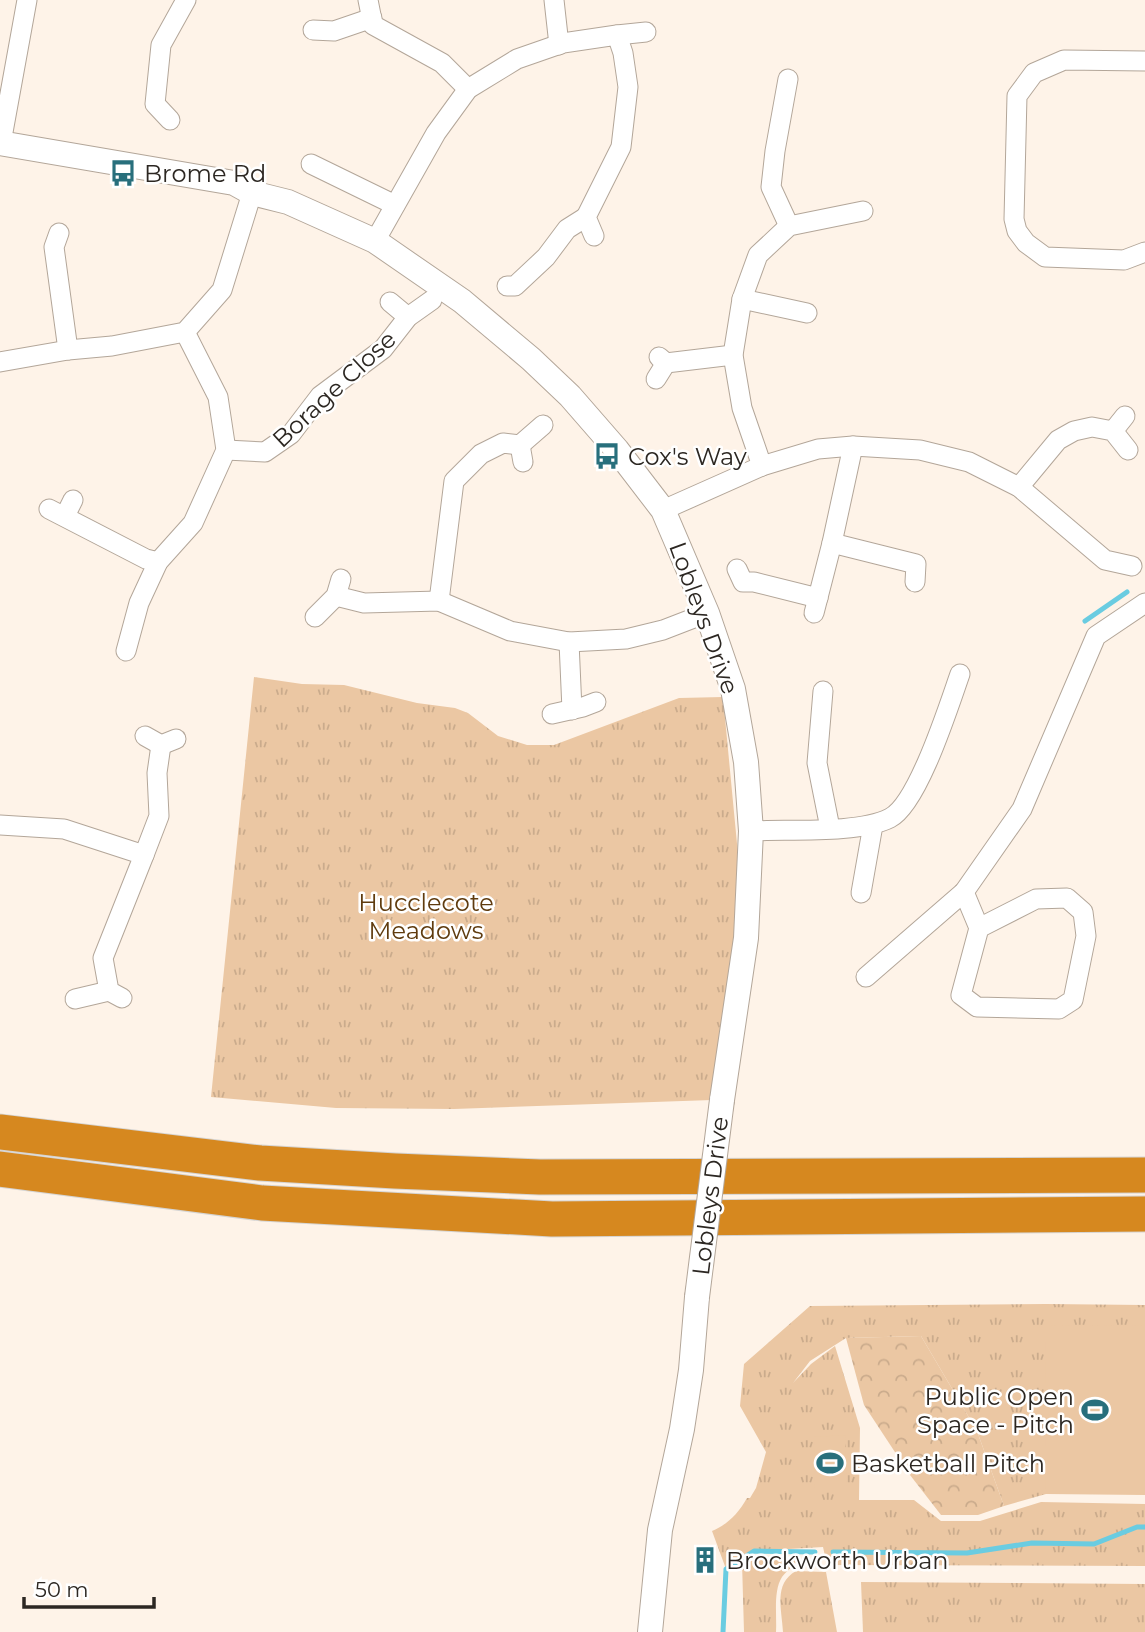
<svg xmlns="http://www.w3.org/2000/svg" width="1145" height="1632" viewBox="0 0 1145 1632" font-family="Montserrat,sans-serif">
	<defs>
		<pattern id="grass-tufts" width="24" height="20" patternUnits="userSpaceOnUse" patternTransform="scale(1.75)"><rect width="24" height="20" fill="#ebc7a3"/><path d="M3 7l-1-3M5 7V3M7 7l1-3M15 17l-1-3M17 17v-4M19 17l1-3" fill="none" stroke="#caab8c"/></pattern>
		<pattern id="forest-crowns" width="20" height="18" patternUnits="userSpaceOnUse" patternTransform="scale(1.75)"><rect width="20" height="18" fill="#ebc7a3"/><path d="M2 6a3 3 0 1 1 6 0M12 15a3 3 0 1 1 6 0" fill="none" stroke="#caab8c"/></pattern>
	</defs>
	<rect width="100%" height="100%" fill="#fef3e8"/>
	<!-- grass -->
	<g fill="url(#grass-tufts)">
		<polygon points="254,677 302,684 344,685 417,703 455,708 468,713 498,736 527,745 554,745 679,698 723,697 746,938 712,1100 454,1109 336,1108 211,1097"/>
		<path d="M1046,1304L1145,1305V1328L1046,1330V1494L1004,1506L977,1431L921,1336L846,1338L810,1361L793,1383L811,1364L835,1346L860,1428L859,1500H914L941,1521H980L1041,1502L1145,1504V1566L827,1565L823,1547L754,1551L726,1569L712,1531C728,1524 738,1514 747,1498H750L756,1488L766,1452L740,1406L744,1364L810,1306Z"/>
		<path d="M800,1556C795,1566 788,1569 782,1577C773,1591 777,1615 776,1632H744L742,1562Z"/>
		<path d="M796,1571L826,1572L837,1632H783C782,1609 773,1584 796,1571Z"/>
		<polygon points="861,1582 1145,1584 1145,1632 863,1632"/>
	</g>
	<!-- forest -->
	<polygon fill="url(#forest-crowns)" points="921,1336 977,1431 1004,1506 978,1515 941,1515 910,1475 864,1405 846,1338"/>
	<!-- pitch -->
	<g fill="#ebc7a3">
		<polygon points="1145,1325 1145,1495 1046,1494 1045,1326"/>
		<polygon points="845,1435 847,1489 815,1489 814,1437"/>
	</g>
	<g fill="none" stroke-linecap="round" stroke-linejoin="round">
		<!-- stream -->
		<g stroke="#6acce1" stroke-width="5">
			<polyline points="1085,621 1127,592"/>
			<polyline points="833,1552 967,1553 1032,1543 1094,1544 1137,1527 1145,1527"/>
			<polyline points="723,1632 726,1569 754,1551 815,1552"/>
		</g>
		<defs>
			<g id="minor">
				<polyline points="368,0 373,25 442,63 468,89"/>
				<polyline points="554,0 559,45"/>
				<polyline points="313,30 334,31 372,18"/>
				<polyline points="617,35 646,32"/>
				<polyline points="1145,61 1064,60 1034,73 1017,96 1014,219 1017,231 1026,243 1045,257 1124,260 1145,252"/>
				<polyline points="788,79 775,151 771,187 789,226"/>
				<polyline points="170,120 155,104 161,45 186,0"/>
				<polyline points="1,143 27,0"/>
				<polyline points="311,164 395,205"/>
				<polyline points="59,233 54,247 68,350"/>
				<polyline points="375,241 436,133 468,89 517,59 563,43 617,35 623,53 628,87 621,147 586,217 594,236"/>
				<polyline points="507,286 515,286 546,257 567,229 586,217"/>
				<polyline points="742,299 807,313"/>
				<polyline points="390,302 408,317"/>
				<polyline points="659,357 666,363 733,355"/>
				<polyline points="0,362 68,350 112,346 185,332 222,290 252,193"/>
				<polyline points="656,379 666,363"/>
				<polyline points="1113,431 1125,416"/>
				<polyline points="520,445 523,462"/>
				<polyline points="853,446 832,543 916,564 915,582"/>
				<polyline points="226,450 265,452 291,434 320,396 383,349 408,317 432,300"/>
				<polyline points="762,466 742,408 733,355 742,299 758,255 789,226 863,211"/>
				<polyline points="1019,487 1058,440 1074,431 1092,427 1113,431 1128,450"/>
				<polyline points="49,509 146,559 158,562"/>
				<polyline points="663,510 762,466 818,449 853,446 920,450 969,462 1019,487 1105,560 1132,566"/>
				<polyline points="65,516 73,500"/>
				<polyline points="737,569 743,582 754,582 818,598"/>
				<polyline points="336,596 364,603 439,601 510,631 569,642 626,639 663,630 707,613"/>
				<polyline points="439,601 454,481 481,454 503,443 520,445 543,425"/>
				<polyline points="814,613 832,543"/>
				<polyline points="315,617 336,596 341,579"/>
				<polyline points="569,642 572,710"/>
				<polyline points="126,651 139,603 158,562 193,523 226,450 218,397 185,332"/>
				<polyline points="823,691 817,763 830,828"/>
				<polyline points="552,714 583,707 596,702"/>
				<polyline points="145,736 161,745 176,739"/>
				<polyline points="0,825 64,829 144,855 103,958 109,991 122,998"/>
				<path d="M751,831C788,829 859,834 890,818C918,804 949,705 960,674"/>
				<polyline points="144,855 159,816 157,773 161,745"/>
				<polyline points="964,892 979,928"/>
				<polyline points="861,893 873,825"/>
				<polygon points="1067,898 1083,912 1086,936 1073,1000 1059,1009 977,1007 961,995 979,928 1036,899"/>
				<polyline points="866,977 964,892 1022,809 1096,636 1145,603"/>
				<polyline points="75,999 109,991"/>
			</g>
			<g id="tertiary">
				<polyline points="0,143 234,183 252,193 288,202 375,241 462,301 531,359 570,396 617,450 663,510 707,613 733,689 746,762 751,831 746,938 722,1100"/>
				<polyline points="650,1632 660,1530 682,1429 691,1370 697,1297"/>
			</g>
			<g id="motorway">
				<polyline points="0,1132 260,1163 395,1171 540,1177 1145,1175"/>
				<polyline points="0,1169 262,1203 552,1219 1145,1214"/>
			</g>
		</defs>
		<!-- minor casing -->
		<use href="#minor" stroke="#b3a699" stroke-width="21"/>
		<!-- tertiary casing -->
		<use href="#tertiary" stroke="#b3a699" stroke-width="26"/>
		<!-- motorway casing -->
		<use href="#motorway" stroke="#d5d4d3" stroke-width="37"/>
		<!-- minor -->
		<use href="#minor" stroke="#fff" stroke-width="19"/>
		<!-- tertiary -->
		<use href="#tertiary" stroke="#fff" stroke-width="24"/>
		<!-- motorway -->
		<use href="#motorway" stroke="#d6881f" stroke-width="35"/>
		<defs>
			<polyline id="tertiary-bridge" points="697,1297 722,1100"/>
		</defs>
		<!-- tertiary-bridge casing -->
		<use href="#tertiary-bridge" stroke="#b3a699" stroke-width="26" stroke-linecap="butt"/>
		<!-- tertiary-bridge -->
		<use href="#tertiary-bridge" stroke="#fff" stroke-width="24"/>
	</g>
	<!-- icons -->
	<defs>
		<symbol id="bus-bare" viewBox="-9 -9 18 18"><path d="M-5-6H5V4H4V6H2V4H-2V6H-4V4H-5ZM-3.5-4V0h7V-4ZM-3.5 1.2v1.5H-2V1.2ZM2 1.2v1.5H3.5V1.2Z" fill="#286f7c" stroke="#fff" stroke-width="2.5" paint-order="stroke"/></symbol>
		<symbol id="stadium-bare" viewBox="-9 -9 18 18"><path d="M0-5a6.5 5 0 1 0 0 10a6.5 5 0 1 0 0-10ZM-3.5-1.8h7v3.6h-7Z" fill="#286f7c" stroke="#fff" stroke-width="2.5" paint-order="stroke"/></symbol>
		<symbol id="building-bare" viewBox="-9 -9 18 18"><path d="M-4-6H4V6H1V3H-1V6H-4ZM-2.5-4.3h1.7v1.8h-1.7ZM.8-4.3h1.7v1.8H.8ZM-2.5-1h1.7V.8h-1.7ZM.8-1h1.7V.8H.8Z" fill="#286f7c" stroke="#fff" stroke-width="2.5" paint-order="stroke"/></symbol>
	</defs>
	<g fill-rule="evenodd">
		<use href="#bus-bare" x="104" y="154" width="38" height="38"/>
		<use href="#bus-bare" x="588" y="437" width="38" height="38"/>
		<use href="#stadium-bare" x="1076" y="1391" width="38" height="38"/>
		<use href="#stadium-bare" x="811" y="1444" width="38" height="38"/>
		<use href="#building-bare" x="686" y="1541" width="38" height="38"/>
	</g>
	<g text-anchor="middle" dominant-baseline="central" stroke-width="5" stroke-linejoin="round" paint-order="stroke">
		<!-- poi labels -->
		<g font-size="24" fill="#2c2722" stroke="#fff" text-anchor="start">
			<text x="144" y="173">Brome Rd</text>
			<text x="628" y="456">Cox's Way</text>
			<text x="1074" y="1396" text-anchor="end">Public Open<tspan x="1074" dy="28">Space - Pitch</tspan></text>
			<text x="851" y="1463">Basketball Pitch</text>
			<text x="726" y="1560">Brockworth Urban</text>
		</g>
		<!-- street labels -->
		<g font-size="24" fill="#2c2722" stroke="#fff">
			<text transform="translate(334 389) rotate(-43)">Borage Close</text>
			<text transform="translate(704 618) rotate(70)">Lobleys Drive</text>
			<text transform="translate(710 1196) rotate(-83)">Lobleys Drive</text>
		</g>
		<!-- park labels -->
		<g font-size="24" fill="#5f3b0e" stroke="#fff">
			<text x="426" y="902">Hucclecote<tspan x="426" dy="28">Meadows</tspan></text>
		</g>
	</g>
	<!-- scale -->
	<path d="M24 1597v10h130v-10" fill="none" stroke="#2c2722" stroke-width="3.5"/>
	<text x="35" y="1597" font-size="21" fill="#2c2722" stroke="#ffffff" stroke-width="5" paint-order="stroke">50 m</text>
</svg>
